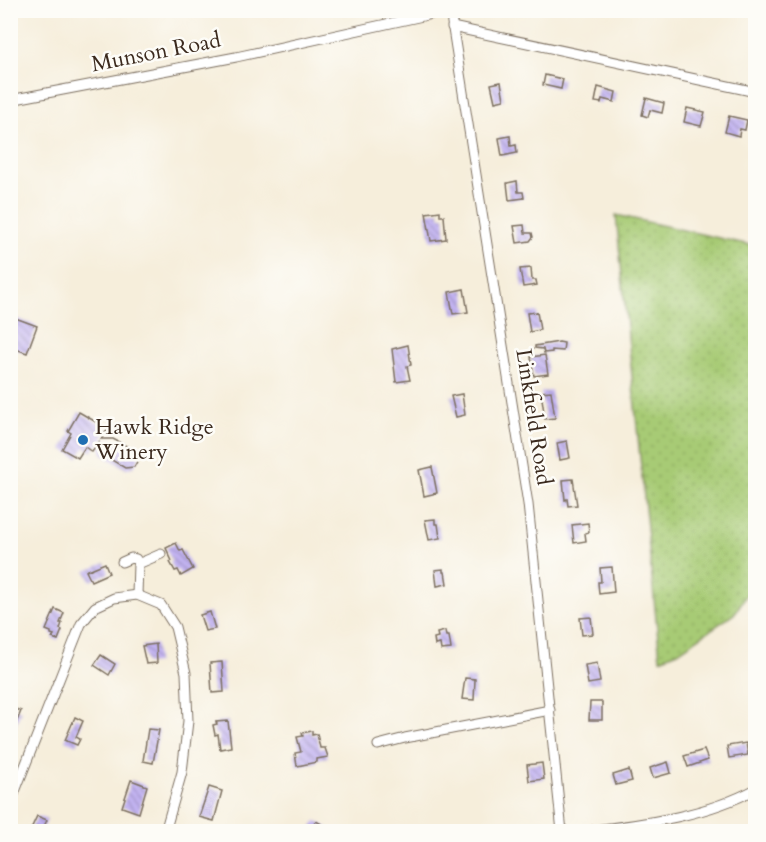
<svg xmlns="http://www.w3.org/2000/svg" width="766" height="842" viewBox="0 0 766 842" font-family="Cardo,serif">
	<defs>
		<pattern id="park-dots" width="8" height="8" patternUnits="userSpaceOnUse" patternTransform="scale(1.5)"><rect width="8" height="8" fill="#a7cb75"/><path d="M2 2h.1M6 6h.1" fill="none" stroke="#91ae65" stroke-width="1.8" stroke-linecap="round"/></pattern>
		<pattern id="building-back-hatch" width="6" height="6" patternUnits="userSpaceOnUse" patternTransform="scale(1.5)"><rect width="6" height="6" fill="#c2b3f1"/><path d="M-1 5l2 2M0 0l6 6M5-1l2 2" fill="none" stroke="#9f92c3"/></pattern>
	</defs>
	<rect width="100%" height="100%" fill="#fdfcf7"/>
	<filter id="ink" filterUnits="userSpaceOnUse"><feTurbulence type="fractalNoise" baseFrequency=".0167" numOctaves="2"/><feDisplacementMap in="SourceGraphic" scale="12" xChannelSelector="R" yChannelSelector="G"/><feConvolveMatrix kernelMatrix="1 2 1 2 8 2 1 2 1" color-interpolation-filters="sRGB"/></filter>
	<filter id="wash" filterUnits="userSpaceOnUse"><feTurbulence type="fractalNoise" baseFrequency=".008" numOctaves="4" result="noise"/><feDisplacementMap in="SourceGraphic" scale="24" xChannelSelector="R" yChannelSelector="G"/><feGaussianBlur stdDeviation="1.35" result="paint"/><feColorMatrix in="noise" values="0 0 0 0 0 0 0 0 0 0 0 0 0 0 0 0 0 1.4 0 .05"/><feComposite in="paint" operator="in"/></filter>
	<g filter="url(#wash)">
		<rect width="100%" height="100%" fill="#f6eedb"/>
		<!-- park -->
		<polygon fill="url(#park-dots)" stroke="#717a4a" stroke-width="1.5" points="616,215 755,246 755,582 734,614 678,652 660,659"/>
		<g id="blocks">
			<!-- building -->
			<g fill="url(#building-back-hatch)">
				<polygon points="545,75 563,79 561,89 543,85"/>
				<polygon points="501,82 504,100 495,102 491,84"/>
				<polygon points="598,87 616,92 614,102 602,99 601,103 595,102"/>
				<polygon points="646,98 664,103 662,113 650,110 648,117 642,115"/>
				<polygon points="687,108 705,112 701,126 684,122"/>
				<polygon points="729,116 747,120 745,130 740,129 739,136 725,132"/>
				<polygon points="510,136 511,146 516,145 517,153 502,156 499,138"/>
				<polygon points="517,181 518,192 523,192 524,198 509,200 507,183"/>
				<polygon points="440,211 440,216 444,216 446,239 431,241 426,213"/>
				<polygon points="524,225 525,233 532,233 533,237 530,241 517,243 514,226"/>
				<polygon points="531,268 532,280 536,280 537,285 523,287 520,269"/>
				<polygon points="464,289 468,312 453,314 449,292"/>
				<polygon points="537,312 540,330 530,332 527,313"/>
				<polygon points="10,316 37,326 27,353 10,347"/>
				<polygon points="559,342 564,343 563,351 552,350 552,352 544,353 543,349 535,348 535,346"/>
				<polygon points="408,345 411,365 407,366 410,380 396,382 392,349"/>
				<polygon points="545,355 548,374 534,376 531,357"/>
				<polygon points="551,391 555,418 545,419 541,392"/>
				<polygon points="462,394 465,415 456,417 451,396"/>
				<polygon points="79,412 108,429 101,439 113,439 136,451 139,458 134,467 125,468 105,456 102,453 99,442 92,452 85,447 78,458 62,449 71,433 68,431"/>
				<polygon points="567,441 570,458 560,460 557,443"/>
				<polygon points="432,467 437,493 424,496 419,470"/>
				<polygon points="573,479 577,505 568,506 567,499 565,500 563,480"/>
				<polygon points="435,519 435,524 438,524 440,538 429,540 425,520"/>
				<polygon points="588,523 589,532 585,533 586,541 574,543 572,525"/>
				<polygon points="176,543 180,551 183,550 193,569 181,576 178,570 175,571 170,562 172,561 166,548"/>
				<polygon points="105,563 109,573 91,581 86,571"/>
				<polygon points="612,567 614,592 599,594 598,582 601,582 600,568"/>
				<polygon points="443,569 443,572 445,572 447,584 437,586 435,570"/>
				<polygon points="55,609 64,613 60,623 62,623 60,629 62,630 58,640 52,638 54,635 51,634 51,632 46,630"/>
				<polygon points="210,612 215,629 205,631 200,615"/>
				<polygon points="591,617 593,634 582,635 580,618"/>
				<polygon points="445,631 446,636 449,636 451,649 441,650 440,644 435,645 434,638 438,637 437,633"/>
				<polygon points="156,644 157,663 146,664 142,646"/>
				<polygon points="101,655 115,664 109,675 94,665"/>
				<polygon points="222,662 224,692 212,693 210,663"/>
				<polygon points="597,663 600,682 588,684 585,665"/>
				<polygon points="465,678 475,679 474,700 462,699"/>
				<polygon points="590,702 602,702 602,720 589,720"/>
				<polygon points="10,707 21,711 11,736 10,736"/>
				<polygon points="75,717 83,721 76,737 80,739 77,745 65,740"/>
				<polygon points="228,721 231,747 220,749 218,734 215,735 213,725 217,724 216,722"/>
				<polygon points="148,729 159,730 153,763 143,761"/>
				<polygon points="312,731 312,735 317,734 320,748 325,748 328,757 317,759 317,762 297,766 295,753 301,752 297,737 303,736 302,733"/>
				<polygon points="746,743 748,755 729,758 727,746"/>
				<polygon points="704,750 708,760 688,767 684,756"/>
				<polygon points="668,762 671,773 653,778 650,768"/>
				<polygon points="542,763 544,779 529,781 527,765"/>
				<polygon points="629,770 632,781 616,785 613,775"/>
				<polygon points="131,780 147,786 139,813 122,807"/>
				<polygon points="209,787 222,791 214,821 199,817"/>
				<polygon points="37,816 47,820 42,831 30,831"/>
				<polygon points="316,821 334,831 310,831"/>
			</g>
		</g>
	</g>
	<g filter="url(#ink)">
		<use href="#blocks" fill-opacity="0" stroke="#7c6f60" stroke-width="1.5"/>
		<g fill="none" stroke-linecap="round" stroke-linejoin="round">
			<defs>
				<g id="minor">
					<polyline points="450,10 528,504 562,832"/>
					<polyline points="452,27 756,92"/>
					<polyline points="10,100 236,57 450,10"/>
					<polyline points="122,562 131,558 136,559 138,564 137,595"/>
					<polyline points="138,564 161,554"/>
					<polyline points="378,745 405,738 550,710"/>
					<polyline points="10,804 81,624 95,607 114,598 137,595 161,605 175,627 186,673 188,721 182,772 165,832"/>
					<path d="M580,832C639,824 702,818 756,789"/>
				</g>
			</defs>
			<!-- minor casing -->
			<use href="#minor" stroke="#7c6f60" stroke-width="11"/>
			<!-- minor -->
			<use href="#minor" stroke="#fff" stroke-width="9"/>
		</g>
	</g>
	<!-- markers -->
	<circle fill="#1f6fb2" stroke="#fdfcf7" stroke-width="2" cx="83" cy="440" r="6"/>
	<g text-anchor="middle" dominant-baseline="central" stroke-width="5" stroke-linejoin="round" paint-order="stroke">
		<!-- street labels -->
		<g font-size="22" fill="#3b2a1e" stroke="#fdfcf7">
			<text transform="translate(156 52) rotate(-11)">Munson Road</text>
			<text transform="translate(534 417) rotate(81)">Linkfield Road</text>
		</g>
		<!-- poi labels -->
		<g font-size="22" fill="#3b2a1e" stroke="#fdfcf7" text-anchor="start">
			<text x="95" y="427">Hawk Ridge<tspan x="95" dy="25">Winery</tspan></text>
		</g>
	</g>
	<!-- margin -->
	<rect width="766" height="842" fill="none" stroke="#fdfcf7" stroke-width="36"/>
</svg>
